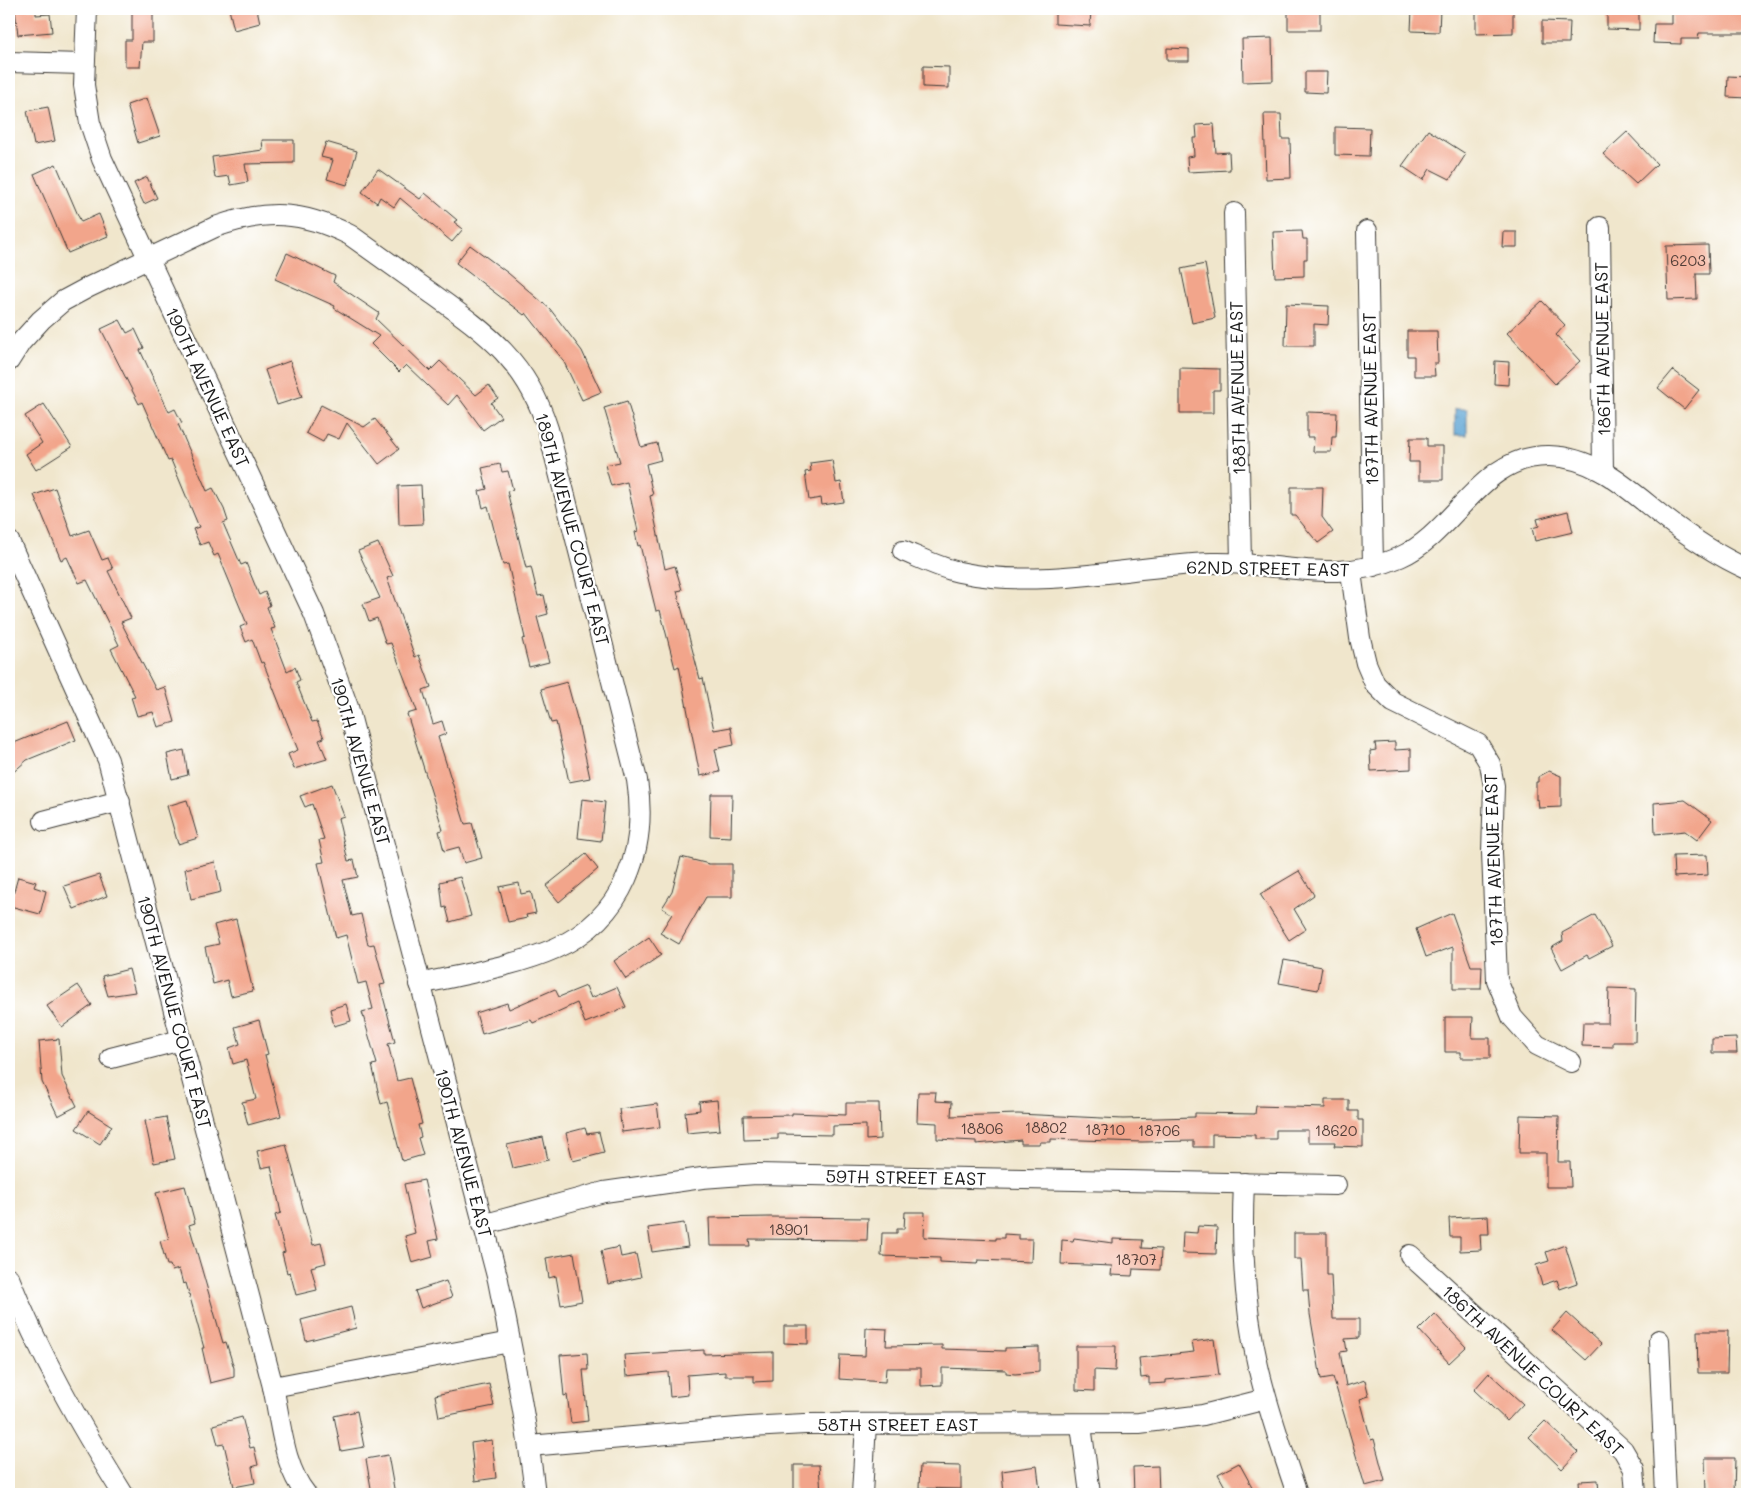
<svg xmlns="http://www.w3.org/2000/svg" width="1756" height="1503" viewBox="0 0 1756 1503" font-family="Mali,sans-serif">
	<defs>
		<pattern id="water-ripples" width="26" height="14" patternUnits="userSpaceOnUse" patternTransform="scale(1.25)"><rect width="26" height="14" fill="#5ea5d4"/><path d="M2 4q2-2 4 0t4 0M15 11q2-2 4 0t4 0" fill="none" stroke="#4d86ab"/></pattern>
	</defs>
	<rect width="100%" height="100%" fill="#fff"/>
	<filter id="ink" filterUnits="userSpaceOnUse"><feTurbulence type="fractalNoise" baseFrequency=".02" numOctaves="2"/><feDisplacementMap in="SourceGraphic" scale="10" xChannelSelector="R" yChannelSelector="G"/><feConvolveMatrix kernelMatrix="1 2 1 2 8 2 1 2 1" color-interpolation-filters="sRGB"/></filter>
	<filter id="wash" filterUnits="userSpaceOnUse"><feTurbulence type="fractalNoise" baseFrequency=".0096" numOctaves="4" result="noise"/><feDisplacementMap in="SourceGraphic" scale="20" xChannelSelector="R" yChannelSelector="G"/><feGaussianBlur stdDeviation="1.12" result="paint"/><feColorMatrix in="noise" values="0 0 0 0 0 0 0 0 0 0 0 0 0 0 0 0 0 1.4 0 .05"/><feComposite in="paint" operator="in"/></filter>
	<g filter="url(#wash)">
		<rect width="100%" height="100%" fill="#f0e6cc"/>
		<!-- water -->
		<rect fill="url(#water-ripples)" stroke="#3d6078" x="1455" y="409" width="12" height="26"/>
		<g id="blocks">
			<!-- building -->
			<g fill="#f2a58b">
				<polygon points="15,9 36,9 36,15 50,14 52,32 18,35"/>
				<polygon points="229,9 257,9 260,23 234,30"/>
				<polygon points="1055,9 1091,9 1090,26 1055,24"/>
				<rect x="1288" y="9" width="32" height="21"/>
				<polygon points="1412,9 1440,9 1439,32 1411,31"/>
				<polygon points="1476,9 1513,9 1513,33 1476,34"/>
				<polygon points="1607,9 1639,9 1639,30 1607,29"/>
				<polygon points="1714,9 1747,9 1747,33 1699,33 1698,39 1681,39 1681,44 1653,43 1654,24 1672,24 1672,10 1714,11"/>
				<polygon points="132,12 153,12 153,42 142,42 140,67 125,67 125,40 132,40"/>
				<polygon points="1542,21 1570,22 1569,43 1542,43"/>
				<polygon points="1272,38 1273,81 1243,82 1242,39"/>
				<polygon points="1167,48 1189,49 1189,61 1167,61"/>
				<polygon points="923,66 949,67 949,88 923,87"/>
				<polygon points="1305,72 1327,72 1326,93 1305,92"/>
				<polygon points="1728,76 1747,77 1747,98 1727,97"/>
				<polygon points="147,98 160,136 138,143 127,105"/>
				<polygon points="48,107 55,141 34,145 27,111"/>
				<polygon points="1264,114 1281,114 1282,139 1290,139 1291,178 1266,179"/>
				<polygon points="1214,124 1216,153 1229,152 1230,170 1188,172 1187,157 1194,156 1193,138 1197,138 1196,125"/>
				<polygon points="1335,127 1370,128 1369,156 1335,155"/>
				<polygon points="1428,130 1466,154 1450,179 1430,169 1423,180 1402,166"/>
				<polygon points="1627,132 1657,164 1636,184 1603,154"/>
				<polygon points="262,140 294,140 294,163 245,164 248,182 231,185 229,176 215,178 212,157 263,150"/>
				<polygon points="326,142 357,151 347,185 327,179 333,160 321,157"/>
				<polygon points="56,164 81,222 99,214 108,236 68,253 34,174"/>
				<polygon points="378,169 420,199 425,193 457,220 454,222 463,229 452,242 400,198 394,207 380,197 377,203 362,192"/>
				<polygon points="147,177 157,198 144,204 134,183"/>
				<polygon points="1302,231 1303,239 1307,239 1307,259 1304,259 1304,276 1275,277 1273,232"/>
				<polygon points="1503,232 1517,232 1517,247 1502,247"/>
				<polygon points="470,245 508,273 550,309 582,351 601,392 582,400 563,360 526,313 524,315 456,263"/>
				<polygon points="1708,245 1709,274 1696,274 1697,299 1668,300 1666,246"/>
				<polygon points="287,253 335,276 333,282 379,313 376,319 430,371 440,361 476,395 489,385 498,398 491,403 501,417 483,430 457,395 448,405 406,365 399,372 371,344 379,336 334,308 335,306 275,279"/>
				<polygon points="1205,264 1215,318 1192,323 1181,269"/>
				<polygon points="1542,301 1565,325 1556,335 1580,361 1555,384 1507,333"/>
				<polygon points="1286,304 1329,306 1328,325 1314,324 1314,346 1285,346"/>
				<polygon points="120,320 127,333 135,329 144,348 140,350 169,412 175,409 182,423 178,424 207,491 213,488 224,509 228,521 223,523 241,565 246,563 259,595 265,592 270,605 267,607 275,628 271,629 287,671 295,667 300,680 296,682 312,722 317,721 324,738 319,740 327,759 294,769 288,754 298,750 263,662 261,663 252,639 246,642 240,627 247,624 218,554 214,556 208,542 200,545 193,529 199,527 171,460 168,461 142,402 139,404 101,329"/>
				<polygon points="1407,331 1437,331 1438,363 1434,363 1435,376 1414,376 1414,356 1407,356"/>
				<polygon points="290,361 302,397 277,405 265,370"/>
				<polygon points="1495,361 1509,362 1508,385 1494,384"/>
				<polygon points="1180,368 1220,369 1220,390 1213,390 1213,413 1180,413"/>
				<polygon points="1673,370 1699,390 1684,409 1658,388"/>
				<polygon points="627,401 641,447 657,443 661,460 646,464 653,495 650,496 665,569 675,566 682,590 677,591 700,679 703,678 714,730 731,727 734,745 715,749 720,772 700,776 679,666 675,668 660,610 656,611 640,545 638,546 635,532 638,531 627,482 611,486 605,465 620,462 604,408"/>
				<polygon points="44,404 72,447 36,470 26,454 42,443 25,416"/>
				<polygon points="321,405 364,427 375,419 399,449 379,464 347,423 339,439 327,434 323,442 306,433"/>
				<polygon points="1307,412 1337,413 1336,437 1332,437 1331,452 1313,452 1314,437 1307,437"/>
				<polygon points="1410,438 1427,438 1427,446 1443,446 1443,480 1419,480 1419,462 1409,462"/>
				<polygon points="832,460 836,483 841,482 844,502 822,505 821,498 809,500 805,472 811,471 810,463"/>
				<polygon points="500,464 502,472 508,471 513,490 507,491 526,568 531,567 538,596 544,595 548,614 537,617 549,662 529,667 522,639 525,638 508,564 503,565 488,506 483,508 479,491 487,489 482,468"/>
				<polygon points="421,485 423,524 399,525 398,486"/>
				<polygon points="1291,487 1323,487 1322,517 1333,532 1318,543 1295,515 1291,515"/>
				<polygon points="55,488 72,536 89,530 102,560 108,558 113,569 108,571 131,618 121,622 156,690 165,687 175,722 158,727 153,712 137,716 131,697 135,696 111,649 119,645 87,580 79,583 67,557 61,560 34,495"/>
				<polygon points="1568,511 1573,532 1535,541 1532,528 1539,526 1537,519"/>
				<polygon points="378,543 393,576 387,578 415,657 419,655 431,687 423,690 433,724 442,721 446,734 438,737 465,824 472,823 482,858 464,863 459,847 444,851 439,831 443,830 407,714 417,711 391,643 386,644 377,618 369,621 363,604 380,598 358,551"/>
				<polygon points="567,682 578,722 590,778 569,782 556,722 551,723 541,689"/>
				<polygon points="68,721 76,740 27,760 9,776 9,745"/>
				<polygon points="1395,742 1395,750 1411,749 1411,769 1371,771 1370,751 1376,750 1375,743"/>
				<polygon points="184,750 188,775 172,779 167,754"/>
				<polygon points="1549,771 1561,776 1561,807 1539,808 1538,799 1536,800 1536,782 1538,782 1538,777"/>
				<polygon points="332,784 344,816 338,818 348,861 354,860 358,877 343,880 352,916 361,914 368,945 374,944 385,984 380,985 395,1042 388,1044 397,1081 410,1078 422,1124 418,1125 421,1137 418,1138 423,1155 402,1161 387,1102 381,1104 372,1065 377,1064 362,1012 373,1009 366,982 358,984 346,935 336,938 318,863 324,862 319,840 324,839 312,804 305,807 300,796"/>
				<polygon points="711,794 732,794 731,837 710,836"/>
				<polygon points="582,799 605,802 601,841 578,838"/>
				<polygon points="187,800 198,838 178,844 167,806"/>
				<polygon points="1685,800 1712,820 1697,840 1685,831 1655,834 1654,803"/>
				<polygon points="586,854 598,869 559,902 546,886"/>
				<polygon points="1707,855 1708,875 1674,877 1673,856"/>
				<polygon points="681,857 709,864 732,864 732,897 706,897 679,944 660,933 672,914 662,908 672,892"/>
				<polygon points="215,862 221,892 191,899 185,869"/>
				<polygon points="1299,871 1314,895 1294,909 1306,929 1289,940 1260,894"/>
				<polygon points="99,875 107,896 74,909 64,886"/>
				<polygon points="18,877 36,882 34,887 46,891 40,914 10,906"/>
				<polygon points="460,877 471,916 450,922 446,907 443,908 440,882"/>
				<polygon points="519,883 521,894 531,892 536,913 526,915 527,918 508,922 499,887"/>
				<polygon points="1452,913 1471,966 1482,966 1481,989 1453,989 1453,947 1426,957 1416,929"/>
				<polygon points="1595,915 1612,946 1589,958 1587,955 1562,969 1551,948 1563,941 1562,933"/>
				<polygon points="236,919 253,991 231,996 227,980 213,984 205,947 219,944 214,925"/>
				<polygon points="649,937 661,955 626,979 614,961"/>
				<polygon points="1284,960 1322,967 1318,990 1279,983"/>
				<polygon points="129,969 135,992 108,996 102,976"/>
				<polygon points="78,985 92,1005 62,1027 47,1006"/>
				<polygon points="586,986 591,998 617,987 626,1007 585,1023 577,1003 533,1023 531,1020 482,1034 476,1013 507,1003 509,1009 555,989 559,997"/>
				<polygon points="1609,988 1636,989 1635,1042 1613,1042 1613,1047 1582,1046 1583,1023 1608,1023"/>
				<polygon points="346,1004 351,1021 334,1026 330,1009"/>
				<polygon points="1445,1017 1473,1017 1472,1038 1490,1038 1490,1058 1461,1058 1461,1052 1445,1052"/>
				<polygon points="259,1020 268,1054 265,1055 281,1116 248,1125 242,1102 256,1099 246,1060 233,1064 229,1048 240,1044 235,1027"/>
				<polygon points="1736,1038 1737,1053 1712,1053 1712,1039"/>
				<polygon points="59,1039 62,1076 77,1106 58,1116 42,1082 39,1041"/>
				<polygon points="918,1092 936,1092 935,1101 952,1102 951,1116 1018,1114 1123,1119 1195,1117 1195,1113 1255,1114 1256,1106 1325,1108 1325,1100 1349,1100 1349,1111 1358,1111 1358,1120 1363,1120 1363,1147 1334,1146 1335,1142 1308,1142 1308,1130 1276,1130 1276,1139 1255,1139 1255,1135 1212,1134 1212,1147 1194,1147 1194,1141 1142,1142 1051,1139 1051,1142 1040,1142 1039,1144 1021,1144 1021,1140 976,1144 976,1141 937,1139 937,1123 917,1122"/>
				<polygon points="717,1100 720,1130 687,1133 685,1112 700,1110 699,1102"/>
				<polygon points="846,1103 879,1103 880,1139 866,1140 866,1125 833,1126 833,1135 778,1134 778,1139 744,1140 743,1116 792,1115 792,1113 846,1115"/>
				<polygon points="657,1104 660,1127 622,1132 619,1109"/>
				<polygon points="88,1111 112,1126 100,1144 76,1129"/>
				<polygon points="1520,1115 1559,1116 1558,1162 1570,1162 1571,1187 1546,1187 1546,1153 1519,1153"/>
				<polygon points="166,1117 175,1159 154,1163 145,1121"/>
				<polygon points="585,1128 587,1134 599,1132 604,1153 573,1161 566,1133"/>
				<polygon points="543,1137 548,1160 513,1168 507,1145"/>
				<polygon points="286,1144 313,1245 321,1243 326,1263 311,1267 317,1290 296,1295 290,1272 287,1273 282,1253 285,1252 275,1215 281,1213 271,1166 261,1168 257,1151"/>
				<polygon points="424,1180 438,1239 429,1241 433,1257 412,1263 405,1236 415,1233 404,1184"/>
				<polygon points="185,1186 195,1223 189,1225 223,1343 226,1342 234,1368 234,1377 210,1383 202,1348 204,1348 186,1283 183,1284 179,1269 172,1271 170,1265 167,1265 160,1241 169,1239 156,1193"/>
				<polygon points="905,1212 925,1212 924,1237 996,1240 996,1238 1004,1238 1004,1234 1019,1235 1019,1239 1032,1239 1031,1262 978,1260 977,1264 940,1262 940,1258 881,1256 882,1233 897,1233 897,1229 904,1229"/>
				<polygon points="1488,1216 1489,1234 1480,1234 1481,1250 1460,1251 1460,1237 1450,1237 1449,1218"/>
				<polygon points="770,1217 868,1218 867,1240 749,1239 750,1246 710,1246 709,1218"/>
				<polygon points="684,1223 688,1247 652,1252 648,1228"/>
				<polygon points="1198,1226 1217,1227 1216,1254 1182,1253 1183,1232 1197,1233"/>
				<polygon points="1294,1233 1327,1233 1327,1275 1331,1275 1333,1319 1359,1319 1359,1338 1345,1339 1347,1351 1340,1352 1346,1386 1365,1380 1369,1396 1360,1399 1371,1440 1374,1439 1385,1481 1365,1486 1333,1377 1321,1379 1310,1314 1308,1290 1303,1290 1301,1259 1294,1259"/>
				<polygon points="1074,1238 1113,1243 1113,1239 1143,1240 1142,1248 1161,1249 1160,1270 1133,1269 1132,1276 1111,1275 1112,1266 1061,1264 1062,1240 1073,1241"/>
				<polygon points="1565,1245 1577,1283 1560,1289 1557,1280 1542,1285 1536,1265 1549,1261 1546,1252"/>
				<polygon points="619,1247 621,1257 636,1254 641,1277 608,1284 601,1251"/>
				<polygon points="574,1253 582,1301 561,1305 556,1276 549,1278 546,1258"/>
				<polygon points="446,1281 452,1297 421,1308 415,1291"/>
				<polygon points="351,1307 356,1328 306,1341 301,1320"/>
				<polygon points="1567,1313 1601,1344 1586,1360 1552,1330"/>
				<polygon points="1435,1314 1466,1347 1449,1363 1419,1330"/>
				<polygon points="784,1326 808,1326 808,1344 784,1343"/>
				<polygon points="866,1328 887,1329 886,1346 942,1345 942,1349 1005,1351 1005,1348 1039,1347 1039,1372 1015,1374 1006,1373 1006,1370 942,1368 942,1385 921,1386 921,1368 886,1368 885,1382 839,1379 840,1355 865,1356"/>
				<polygon points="1697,1331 1728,1331 1727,1373 1698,1373"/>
				<polygon points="1214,1339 1219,1375 1166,1380 1166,1383 1149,1384 1149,1377 1141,1378 1139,1358 1194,1352 1192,1342"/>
				<polygon points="1076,1346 1116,1346 1115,1371 1094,1370 1094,1391 1076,1390"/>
				<polygon points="704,1350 704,1354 773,1352 773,1381 754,1382 754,1376 725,1376 725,1372 687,1375 688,1395 670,1397 668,1372 626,1376 624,1355"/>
				<polygon points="587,1353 588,1370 583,1370 588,1421 571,1423 567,1395 564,1396 560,1355"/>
				<polygon points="1489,1373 1523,1404 1507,1421 1474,1390"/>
				<polygon points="489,1384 494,1406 439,1417 435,1395"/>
				<polygon points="357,1411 364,1447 341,1451 334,1416"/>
				<polygon points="242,1417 250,1448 254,1447 258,1465 252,1467 255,1483 234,1487 224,1444 218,1445 213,1425"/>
				<polygon points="1545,1421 1578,1452 1562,1469 1529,1437"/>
				<polygon points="492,1440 496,1478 475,1481 471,1443"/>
				<polygon points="388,1455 395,1494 372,1494 366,1459"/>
				<polygon points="1705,1458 1735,1458 1734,1494 1706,1494"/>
				<polygon points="1239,1463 1256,1494 1229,1494 1218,1474"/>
				<polygon points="794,1465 819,1465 821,1493 794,1494"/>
				<polygon points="920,1465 961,1466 961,1489 919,1488"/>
				<polygon points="1037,1466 1040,1491 1004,1494 1002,1471"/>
				<polygon points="1158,1466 1159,1494 1134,1494 1133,1467"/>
				<polygon points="1598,1480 1599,1494 1580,1494 1579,1481"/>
			</g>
		</g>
	</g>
	<g filter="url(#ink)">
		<use href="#blocks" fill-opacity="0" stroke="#3c3a36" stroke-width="1"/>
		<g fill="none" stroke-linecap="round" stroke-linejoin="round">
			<defs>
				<g id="minor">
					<path d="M87,9L84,85L90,123L102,159L314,614L348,707L498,1280C512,1351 527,1422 535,1494"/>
					<polyline points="9,62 83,64"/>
					<polyline points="1234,213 1241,563"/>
					<polyline points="1600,227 1603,472"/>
					<polyline points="1367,231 1373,566"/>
					<path d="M9,361L21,342L41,320L63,301L89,287L215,227C266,209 302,211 350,235C378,255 406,275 434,295C488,334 527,362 548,429L637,780C648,849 624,918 556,948C516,966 464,974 420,984"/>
					<path d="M9,541L108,760L273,1387C281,1422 283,1466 306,1494"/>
					<path d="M903,551C920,558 940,568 959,572C1043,590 1127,566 1212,563C1280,561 1333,586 1400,557C1456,532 1480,455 1549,456C1595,457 1627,488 1661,515C1688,536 1716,555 1747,569"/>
					<polyline points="1351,572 1360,638 1366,663 1375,684 1393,702 1478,744 1490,764 1494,786 1492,852 1497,980 1512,1017 1537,1045 1571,1062"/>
					<polyline points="44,821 120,801"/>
					<polyline points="111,1058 181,1040"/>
					<path d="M1244,1183C1241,1245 1244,1306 1258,1366C1268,1410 1283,1452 1297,1494"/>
					<polyline points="482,1225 604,1192 702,1178 756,1174 1336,1185"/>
					<polyline points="1410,1255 1623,1450 1634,1469 1636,1494"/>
					<path d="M9,1278C39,1354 80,1425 123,1494"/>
					<polyline points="1659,1340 1666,1494"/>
					<polyline points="273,1387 510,1342"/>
					<polyline points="1081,1425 1090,1494"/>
					<polyline points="529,1446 749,1427 805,1424 1139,1423 1203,1415 1266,1399"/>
					<polyline points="862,1494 866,1424"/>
				</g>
			</defs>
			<!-- minor casing -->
			<use href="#minor" stroke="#3c3a36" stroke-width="22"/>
			<!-- minor -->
			<use href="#minor" stroke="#fff" stroke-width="20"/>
		</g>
	</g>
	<g text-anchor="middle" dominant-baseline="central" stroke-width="4.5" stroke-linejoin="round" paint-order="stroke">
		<!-- number labels -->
		<g font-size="15" fill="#523e38">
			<text x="1688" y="260">6203</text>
			<text x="1046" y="1127">18802</text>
			<text x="982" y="1128">18806</text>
			<text x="1105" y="1129">18710</text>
			<text x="1159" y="1130">18706</text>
			<text x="1336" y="1130">18620</text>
			<text x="789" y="1229">18901</text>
			<text x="1136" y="1259">18707</text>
		</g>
		<!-- street labels -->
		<g font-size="18" fill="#1c1c1c" stroke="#fff">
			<text transform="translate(1602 349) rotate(-91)">186TH AVENUE EAST</text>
			<text transform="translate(208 387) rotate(65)">190TH AVENUE EAST</text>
			<text transform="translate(1237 388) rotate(-91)">188TH AVENUE EAST</text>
			<text transform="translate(1370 399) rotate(-91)">187TH AVENUE EAST</text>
			<text transform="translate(573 529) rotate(75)">189TH AVENUE COURT EAST</text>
			<text transform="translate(1268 568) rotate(1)">62ND STREET EAST</text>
			<text transform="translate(361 761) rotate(74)">190TH AVENUE EAST</text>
			<text transform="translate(1493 860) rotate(-92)">187TH AVENUE EAST</text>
			<text transform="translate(175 1012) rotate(75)">190TH AVENUE COURT EAST</text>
			<text transform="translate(464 1153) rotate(75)">190TH AVENUE EAST</text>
			<text transform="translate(906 1177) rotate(1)">59TH STREET EAST</text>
			<text transform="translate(1533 1370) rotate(43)">186TH AVENUE COURT EAST</text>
			<text x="898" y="1424">58TH STREET EAST</text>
		</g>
	</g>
	<!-- margin -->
	<rect width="1756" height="1503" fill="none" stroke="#fff" stroke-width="30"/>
</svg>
